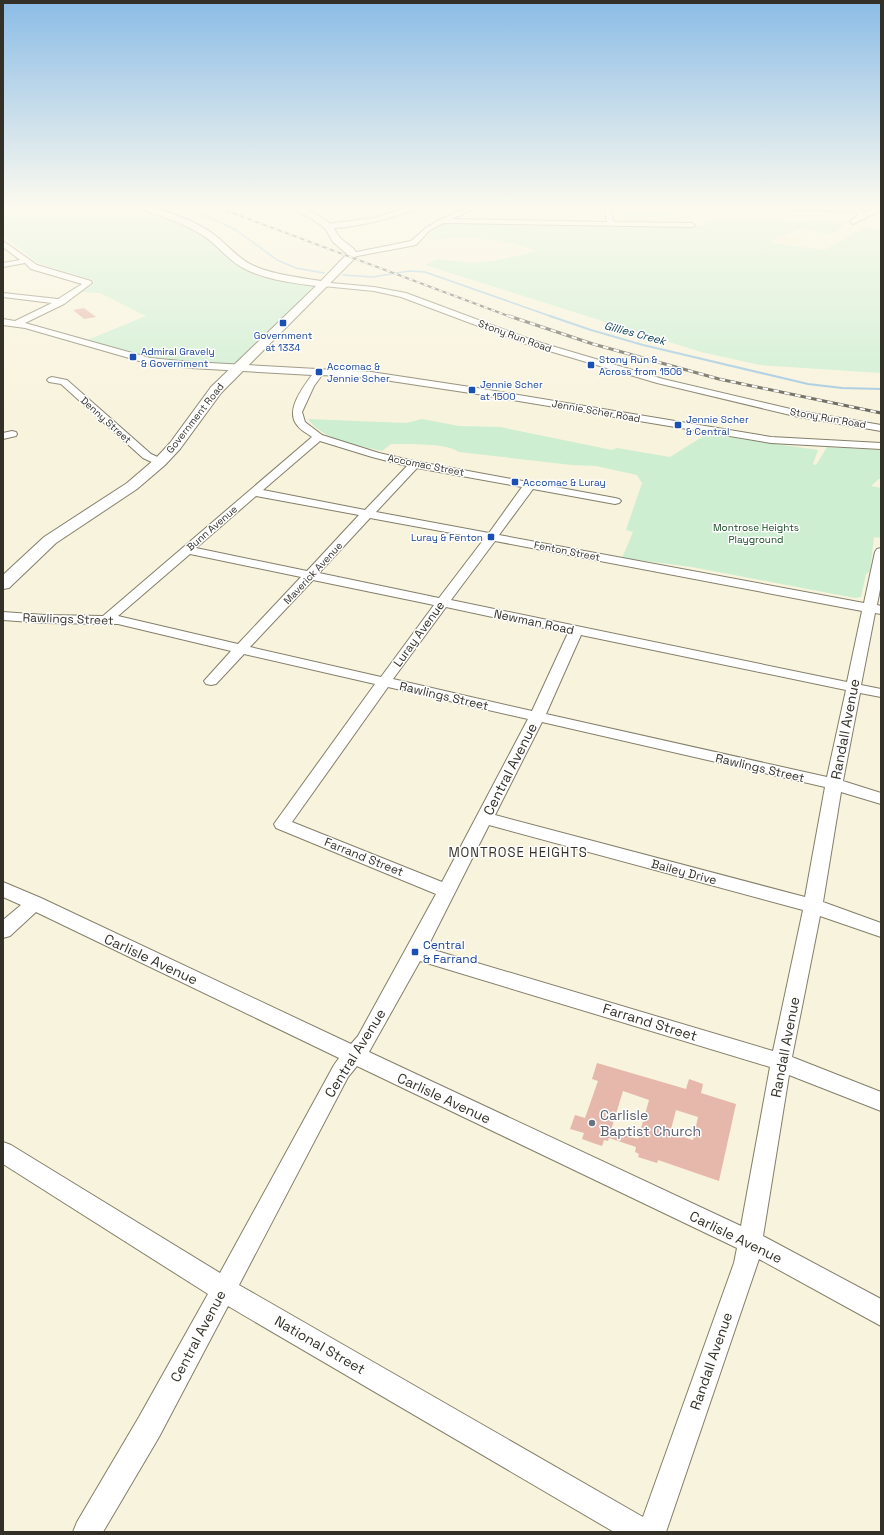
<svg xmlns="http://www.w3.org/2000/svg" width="884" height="1535" viewBox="0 0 884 1535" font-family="'Space Grotesk',sans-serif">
	<rect width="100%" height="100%" fill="#f8f3dc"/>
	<!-- built -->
	<g fill="#f3edcd">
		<polygon points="612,206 684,206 692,224 615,223"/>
		<polygon points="784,236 805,240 795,245 774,241"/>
	</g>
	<!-- green -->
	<g fill="#cdeed1">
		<polygon points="3,206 141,206 190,226 248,267 323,284 239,367 150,361 80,343 146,316 100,293 82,292 94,284 93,280 38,263 3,235"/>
		<polygon points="624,213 677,213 680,220 625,219"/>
		<path d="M706,220L846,223L835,232L828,235L802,228L769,242L824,250L865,227L881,230V373L760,365L701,352L425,265L437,259L471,263L492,261L527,254L534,250C511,241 485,238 461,238C449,238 438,240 426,238L444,222L706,226Z"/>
		<path d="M308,419L406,423L422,419L459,426L500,427L612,450L617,448L670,457L707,434L818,450L813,464L816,465L827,447L881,450V479H879L871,486L881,488V538L874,537L870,571L866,574L861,597L855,598L692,567L622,558L633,532L626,530L642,483L637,475L596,466L572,465L459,452C444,442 410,445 391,444L382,451C357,445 324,441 308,419Z"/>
	</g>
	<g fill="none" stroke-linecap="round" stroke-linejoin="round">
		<!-- stream-far1 -->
		<g stroke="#a0c8e2" stroke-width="1.5">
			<polyline points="179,206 215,220 236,230 277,260 296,268 324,273"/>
			<polyline points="343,275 373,277 409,271 425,272 553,317"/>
		</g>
		<!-- stream -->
		<polyline stroke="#a0c8e2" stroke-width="2" points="550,316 591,330 643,345 808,384 842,388 881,389"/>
	</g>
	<!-- building -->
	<g fill="#e6b8ac" fill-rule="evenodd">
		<polygon points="84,308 96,317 84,319 73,310"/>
		<path d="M597,1063L686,1089L689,1079L703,1084L701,1093L736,1104L719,1181L658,1160L657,1163L638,1157L639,1154L635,1152L636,1147L609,1138L608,1141L604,1140L602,1146L593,1143L582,1139L584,1133L570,1129L575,1115L585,1118L598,1081L592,1079ZM623,1091L649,1100L638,1139L611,1130ZM676,1110L698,1117L693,1140L670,1133Z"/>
	</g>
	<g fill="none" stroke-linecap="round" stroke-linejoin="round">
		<defs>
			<g id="minor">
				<path d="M412,206H420C410,215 334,234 324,226L327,224L374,218Z"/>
				<polygon points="471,206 479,206 452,219 607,222 604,206 610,206 614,222 692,223 695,225 692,227 443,223 429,231 416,245 352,257 348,255 352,253 411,241 427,227 439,220"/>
				<polygon points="686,206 853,207 853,206 859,206 864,213 881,206 881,210 853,224 850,222 858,215 856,211 689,208"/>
				<path d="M3,241L37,265L91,281L92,283L64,304L25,323L150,358L191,362L371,372L477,388L771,437L881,443V449L771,443L477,394L371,378L322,375L314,386L302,412L305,422L322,435L379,453L414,461L615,498L619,499L621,501L619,503L615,504L533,489L499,535L864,603L875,552L877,549L881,548V584L877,605L881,606V614L875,613L861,685L881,689V697L860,693L843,781L881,793V804L841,792L823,902L881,923V937L820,916L792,1057L881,1092V1111L789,1075L763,1236L881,1299V1326L759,1259L666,1532H614L228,1306L159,1437L103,1532H73L77,1522L139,1417L208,1294L3,1164V1142L11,1145L220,1273L334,1065L339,1058L36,912L10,936L3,938V920L21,905L3,897V882L41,898L351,1044L358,1036L436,894L276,828L274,824L375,684L244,654L216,684L211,685L206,684L204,681L231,651L118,624L45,623L3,620V612L45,615L103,616L312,437C307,433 300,430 297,425C285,411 303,387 312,375L191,368L150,364L25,328L3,325V319L15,321L52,303L3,297V293L58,299L82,284L31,269L25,263L3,267V263L20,260L3,247ZM320,441L372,457L407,466L365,510L263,490ZM417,468L522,487L489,533L376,512ZM256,496L359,515L307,571L196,548ZM370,518L484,539L439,598L319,573ZM495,541L862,611L847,682L451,600ZM190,554L301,577L238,644L118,616ZM313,580L434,605L381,677L250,647ZM446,607L568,633L532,711L393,679ZM581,635L846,690L827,777L546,714ZM388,687L528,719L442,882L292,822ZM542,722L825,787L805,897L495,815ZM489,825L803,910L773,1051L427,948ZM420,961L770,1067L741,1226L369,1052ZM357,1066L737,1248L734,1263L643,1517L239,1285L348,1077Z"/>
				<polygon points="320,282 374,287 406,293 535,341 663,379 799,411 881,425 881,431 799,417 657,383 529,345 401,297 374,291 323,286 319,284"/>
				<polygon points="52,377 67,380 151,454 164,460 165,462 164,464 156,464 143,458 61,384 49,382 47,380 49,378"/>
				<polygon points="12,431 16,432 17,434 16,436 3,439 3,433"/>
			</g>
			<path id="major" d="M137,206C159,206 198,222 216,236C228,246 238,258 252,265C274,275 298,277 321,281L347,254L333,242L326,230L321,225L293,208L292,206H302L327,221L333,227L340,238L354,249L357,254L354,259L221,393L180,449L165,465L137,489L56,543L9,588L3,589V575L44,537L127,483L155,459L170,443L211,387L316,286C292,283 268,280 247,270C231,263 221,249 208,239C188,224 161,217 138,208Z"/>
		</defs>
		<!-- minor casing -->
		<use href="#minor" stroke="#837f6a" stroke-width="2"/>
		<!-- major casing -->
		<use href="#major" stroke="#837f6a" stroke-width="2"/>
		<!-- minor -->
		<use href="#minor" fill="#fff" fill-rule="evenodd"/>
		<!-- major -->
		<use href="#major" fill="#fff" fill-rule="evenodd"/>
		<defs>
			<polyline id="rail-far1" points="214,206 511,317"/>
			<polyline id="rail" points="509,316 593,344 719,379 881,413"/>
		</defs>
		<!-- rail-far1 casing -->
		<use href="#rail-far1" stroke="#646155" stroke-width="2"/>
		<!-- rail casing -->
		<use href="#rail" stroke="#646155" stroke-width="3"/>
		<!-- rail-far1 -->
		<use href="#rail-far1" stroke="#fff" stroke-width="1.5" stroke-dasharray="4" stroke-linecap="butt"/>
		<!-- rail -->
		<use href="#rail" stroke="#fff" stroke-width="2" stroke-dasharray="5.5" stroke-linecap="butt"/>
	</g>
	<!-- sky -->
	<linearGradient id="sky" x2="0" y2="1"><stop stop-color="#8bbce6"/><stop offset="0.49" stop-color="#fcfaef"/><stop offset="1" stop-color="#fcfaef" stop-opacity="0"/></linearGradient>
	<rect width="884" height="421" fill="url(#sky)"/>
	<!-- markers -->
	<g fill="#1a4fb4" stroke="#fff" stroke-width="1.5">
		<rect x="279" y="319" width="8" height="8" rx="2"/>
		<rect x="129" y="353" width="8" height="8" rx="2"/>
		<rect x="587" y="361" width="8" height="8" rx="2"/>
		<rect x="315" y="368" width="8" height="8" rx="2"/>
		<rect x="468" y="386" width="8" height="8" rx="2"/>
		<rect x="674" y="421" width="8" height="8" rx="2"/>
		<rect x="511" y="478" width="8" height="8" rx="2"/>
		<rect x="487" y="533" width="8" height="8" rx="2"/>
		<rect x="411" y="948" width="8" height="8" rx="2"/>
	</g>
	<circle fill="#6b7280" stroke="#fff" stroke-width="1.5" cx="592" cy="1123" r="4"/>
	<g text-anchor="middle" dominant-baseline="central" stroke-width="3" stroke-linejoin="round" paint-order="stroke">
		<!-- far-transit labels -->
		<g font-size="10" fill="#164399" stroke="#fff" text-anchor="start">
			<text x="283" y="335" text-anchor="middle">Government<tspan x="283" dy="12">at 1334</tspan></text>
			<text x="141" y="351">Admiral Gravely<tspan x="141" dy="12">&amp; Government</tspan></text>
			<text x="599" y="359">Stony Run &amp;<tspan x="599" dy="12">Across from 1506</tspan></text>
			<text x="327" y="366">Accomac &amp;<tspan x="327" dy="12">Jennie Scher</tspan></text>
			<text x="480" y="384">Jennie Scher<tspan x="480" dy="12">at 1500</tspan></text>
			<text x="686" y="419">Jennie Scher<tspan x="686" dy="12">&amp; Central</tspan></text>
			<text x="523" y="482">Accomac &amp; Luray</text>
			<text x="483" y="537" text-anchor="end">Luray &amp; Fenton</text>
		</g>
		<!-- far-street labels -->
		<g font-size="10" fill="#323027" stroke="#fff">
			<text transform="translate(515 336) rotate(20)">Stony Run Road</text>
			<text transform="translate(596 411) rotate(10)">Jennie Scher Road</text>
			<text transform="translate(195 418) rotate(-52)">Government Road</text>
			<text transform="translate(828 418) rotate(10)">Stony Run Road</text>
			<text transform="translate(106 420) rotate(42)">Denny Street</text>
			<text transform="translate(426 465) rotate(11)">Accomac Street</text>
			<text transform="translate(212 528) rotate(-41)">Bunn Avenue</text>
			<text transform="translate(567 551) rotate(11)">Fenton Street</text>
			<text transform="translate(313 573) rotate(-47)">Maverick Avenue</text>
		</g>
		<!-- far-park labels -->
		<g font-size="10" fill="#174a23" stroke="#fff">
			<text x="756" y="527">Montrose Heights<tspan x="756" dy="12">Playground</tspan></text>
		</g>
		<!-- far-water labels -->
		<g font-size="11" font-style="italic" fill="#0f415b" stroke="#fff">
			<text transform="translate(635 333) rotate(15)">Gillies Creek</text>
		</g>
		<!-- street labels -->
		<g font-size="12" fill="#323027" stroke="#fff">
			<text transform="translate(68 619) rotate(2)">Rawlings Street</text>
			<text transform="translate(534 622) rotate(12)">Newman Road</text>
			<text transform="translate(419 634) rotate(-54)">Luray Avenue</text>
			<text transform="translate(444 696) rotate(13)">Rawlings Street</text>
			<text transform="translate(760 768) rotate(13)">Rawlings Street</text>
			<text transform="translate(364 857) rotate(22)">Farrand Street</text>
			<text transform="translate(684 872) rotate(15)">Bailey Drive</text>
		</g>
		<!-- transit labels -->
		<g font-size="12" fill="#164399" stroke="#fff" text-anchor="start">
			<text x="423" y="945">Central<tspan x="423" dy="14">&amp; Farrand</tspan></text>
		</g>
		<!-- neighbourhood labels -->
		<g font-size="13" letter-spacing="1" fill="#323027" stroke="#fff">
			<text x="518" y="852">MONTROSE HEIGHTS</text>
		</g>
		<!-- near-street labels -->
		<g font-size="14" fill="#323027" stroke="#fff">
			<text transform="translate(845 729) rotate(-79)">Randall Avenue</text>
			<text transform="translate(510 769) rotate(-63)">Central Avenue</text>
			<text transform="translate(151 959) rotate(25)">Carlisle Avenue</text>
			<text transform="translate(650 1022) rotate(17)">Farrand Street</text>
			<text transform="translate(785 1047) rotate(-79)">Randall Avenue</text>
			<text transform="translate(355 1053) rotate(-58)">Central Avenue</text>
			<text transform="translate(444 1098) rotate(25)">Carlisle Avenue</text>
			<text transform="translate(736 1237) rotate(26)">Carlisle Avenue</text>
			<text transform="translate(198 1336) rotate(-62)">Central Avenue</text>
			<text transform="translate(320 1345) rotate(30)">National Street</text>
			<text transform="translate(711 1361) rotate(-71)">Randall Avenue</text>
		</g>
		<!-- near-worship labels -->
		<g font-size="14" fill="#5b616d" stroke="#fff" text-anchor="start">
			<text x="600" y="1115">Carlisle<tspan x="600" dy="16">Baptist Church</tspan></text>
		</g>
	</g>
	<!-- border -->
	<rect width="884" height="1535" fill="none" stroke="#323027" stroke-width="8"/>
</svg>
